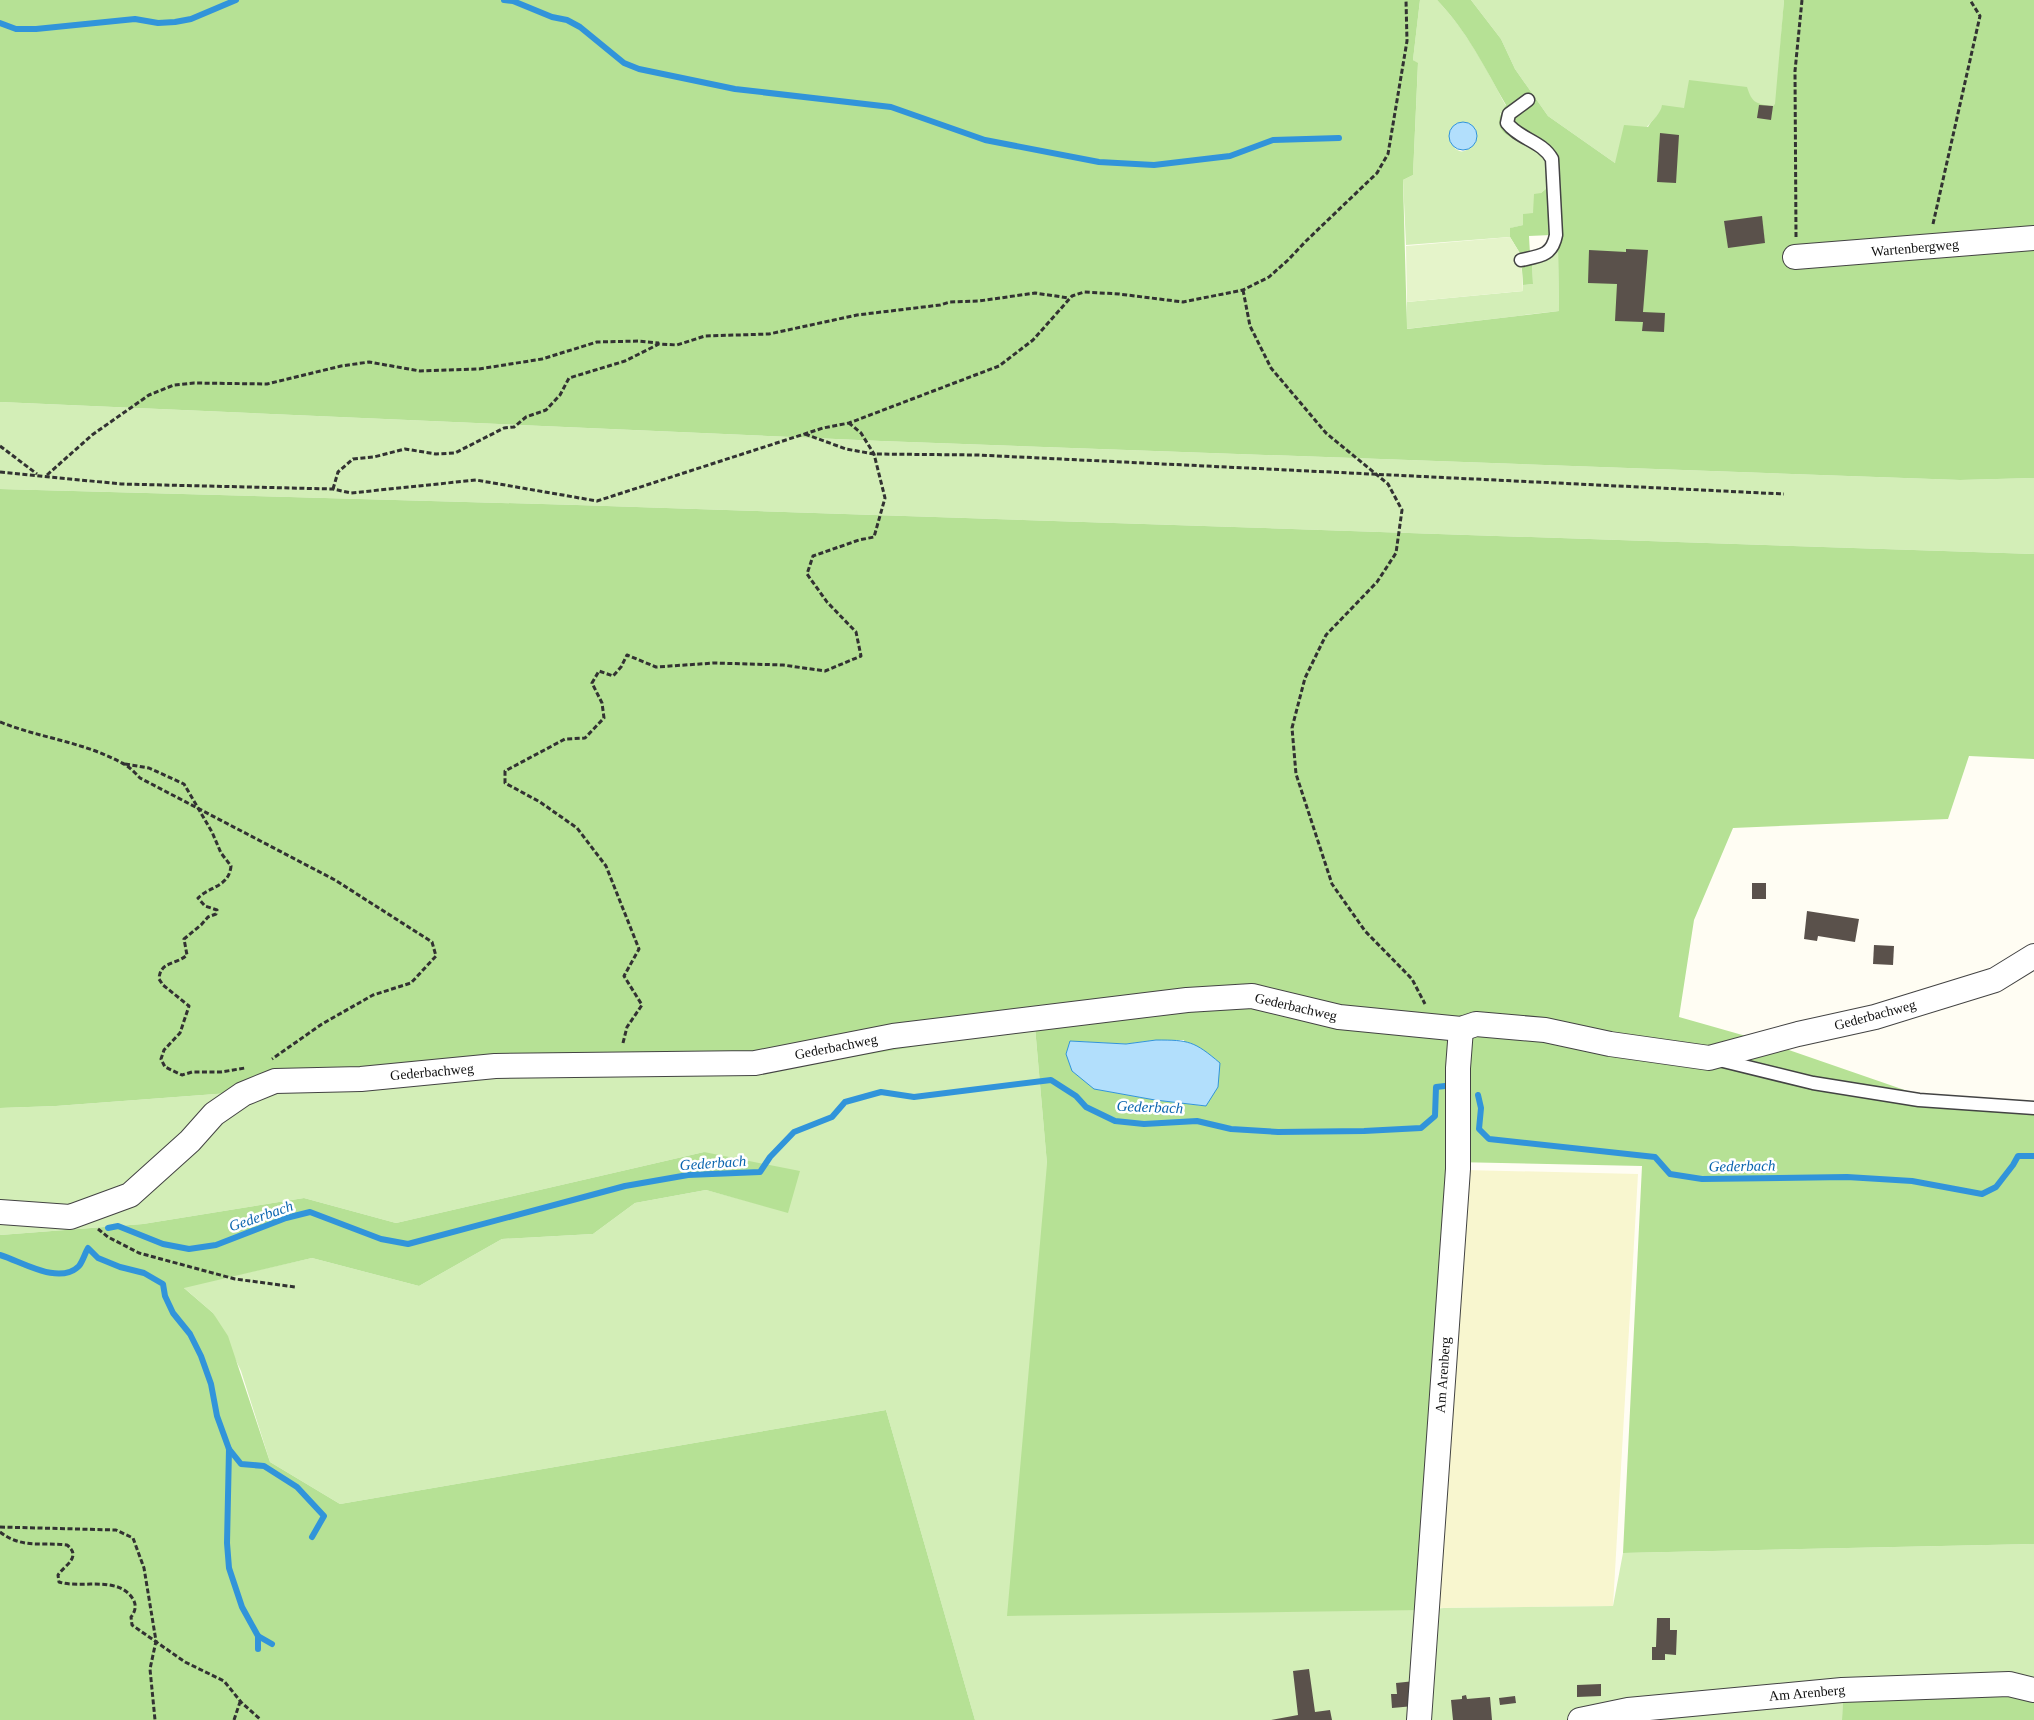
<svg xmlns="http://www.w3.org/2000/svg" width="2034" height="1720" viewBox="0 0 2034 1720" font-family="Georgia,serif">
	<rect width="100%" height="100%" fill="#fffdf3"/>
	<!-- farmland -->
	<polygon fill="#f8f6cf" points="1465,1170 1638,1174 1613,1606 1436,1608"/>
	<!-- green -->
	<g fill="#d3eeb7" fill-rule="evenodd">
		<path d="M1420,0H1437C1467,31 1486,68 1506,106L1500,114L1508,135C1520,141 1541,150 1546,163C1549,170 1548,180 1548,187L1541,193L1533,213L1523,225L1511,228L1510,237L1406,245L1403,180L1413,175L1418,64L1413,60ZM1450,132L1476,138C1466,159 1451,154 1450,132Z"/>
		<polygon points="1471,0 1784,0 1776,104 1773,106 1759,105 1751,99 1661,111 1615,163 1548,116 1515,69 1501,39"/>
		<polygon points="1558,247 1559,311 1406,329 1407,302 1523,291 1523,285 1533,284 1532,262"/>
		<polygon points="0,402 881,441 1960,480 2034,478 2034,554 577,505 0,489"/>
		<polygon points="1035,1027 1047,1164 1421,1610 1444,1608 1613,1606 1623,1553 2034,1544 2034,1694 1843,1693 1842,1720 975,1720 886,1410 340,1504 270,1462 241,1371 213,1313 183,1287 312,1258 419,1286 502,1239 593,1234 635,1203 706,1190 788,1212 704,1152 396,1223 304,1198 143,1224 0,1235 0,1108 56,1106 497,1073"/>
	</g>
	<!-- forest -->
	<g fill="#b6e195" fill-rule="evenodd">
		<path d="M0,0H1420L1413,60L1418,63L1413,175L1403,180L1407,329L1559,311L1558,248L1532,262L1533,284L1523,285L1521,255L1510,237V228L1523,225V214L1533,213L1534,194L1541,193L1548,187C1548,180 1549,169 1546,163C1536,136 1480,143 1506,105C1485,68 1467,31 1437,0H1471L1501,39L1515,69L1548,116L1615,163L1624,125L1648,127C1652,119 1661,114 1662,105L1684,108L1689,80L1747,87C1752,103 1756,104 1773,106L1775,104L1784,0H2034V478L1960,480L881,441L0,402ZM1551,235L1546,248L1530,254L1529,236Z"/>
		<path d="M0,489L577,505L2034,554V759L1969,756L1948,819L1733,828L1694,920L1679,1017L1760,1040L1919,1095L2034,1104V1544L1623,1553L1642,1166L1453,1162L1421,1610L1007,1616L1047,1164L1035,1027L755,1073H497L56,1106L0,1108ZM1156,1040H1184L1205,1106L1155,1100L1095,1089L1072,1071L1070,1041L1126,1044Z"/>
		<polygon points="704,1152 800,1171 788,1213 706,1190 635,1203 593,1234 502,1239 419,1286 312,1258 184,1288 213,1313 228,1336 270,1462 340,1504 886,1410 975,1720 0,1720 0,1235 143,1224 304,1198 396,1223"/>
		<polygon points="1843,1693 2034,1694 2034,1720 1842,1720"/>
	</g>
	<!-- pitch -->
	<polygon fill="#e5f4ca" points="1510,237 1521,255 1523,291 1407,302 1406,246"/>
	<!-- water -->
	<g fill="#b2dffc" stroke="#3194da">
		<circle cx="1463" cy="136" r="14"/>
		<path d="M1156,1040C1189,1040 1194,1041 1220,1063L1218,1087L1206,1106L1155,1100L1094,1089L1072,1071L1066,1054L1070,1041L1126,1044Z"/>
	</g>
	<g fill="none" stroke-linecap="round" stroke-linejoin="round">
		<!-- stream -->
		<g stroke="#3194da" stroke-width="6">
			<polyline points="504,0 513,1 552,17 567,20 580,27 624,63 639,69 735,89 891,107 985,140 1099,162 1154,165 1230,156 1273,140 1339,138"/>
			<polyline points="0,23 16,29 36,29 135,19 158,23 175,22 191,19 236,0"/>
			<polyline points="1478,1095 1481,1108 1479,1129 1489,1139 1655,1157 1670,1174 1702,1179 1847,1177 1912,1181 1982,1194 1996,1187 2013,1165 2018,1156 2034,1156"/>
			<polyline points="108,1228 118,1226 163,1244 189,1249 216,1245 286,1218 310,1212 381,1239 408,1244 625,1186 688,1175 760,1172 770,1157 794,1132 832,1117 845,1102 881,1092 914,1097 1051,1080 1076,1096 1086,1107 1115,1121 1144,1124 1197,1121 1231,1129 1278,1132 1364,1131 1421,1128 1435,1116 1436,1087 1445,1086"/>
			<path d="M0,1255C21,1261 59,1286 79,1266C83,1261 85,1253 88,1248L98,1258L120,1267L144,1273L163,1284L165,1296L173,1313L190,1334L201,1356L211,1384L217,1416L229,1449L227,1543L229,1568L242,1607L258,1636L272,1644"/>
			<polyline points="229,1449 241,1464 264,1466 297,1487 324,1516 312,1537"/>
			<polyline points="258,1649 258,1636"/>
		</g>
	</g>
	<!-- building -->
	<g fill="#5a514b">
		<polygon points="1759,105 1773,106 1771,120 1757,118"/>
		<polygon points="1660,133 1679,135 1676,183 1657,182"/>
		<polygon points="1762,216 1765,243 1728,248 1724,221"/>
		<polygon points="1626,249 1648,250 1643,312 1665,313 1664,332 1642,331 1643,322 1615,321 1617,284 1588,283 1589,250 1626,252"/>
		<rect x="1752" y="883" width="14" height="16"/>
		<polygon points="1807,911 1859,919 1855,942 1818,936 1817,941 1804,939"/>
		<polygon points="1874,945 1894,946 1893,965 1873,964"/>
		<polygon points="1657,1618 1670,1618 1670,1630 1677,1630 1676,1655 1665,1654 1665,1660 1652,1660 1652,1647 1656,1647"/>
		<polygon points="1309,1669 1315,1712 1330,1710 1332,1720 1271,1720 1298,1715 1293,1671"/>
		<polygon points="1415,1681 1414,1706 1392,1708 1391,1694 1397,1694 1396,1683"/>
		<polygon points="1601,1684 1601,1696 1577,1697 1577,1685"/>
		<polygon points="1466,1695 1467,1699 1490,1697 1492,1720 1453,1720 1451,1700 1462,1699 1462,1696"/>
		<polygon points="1515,1696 1516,1703 1500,1705 1499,1698"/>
	</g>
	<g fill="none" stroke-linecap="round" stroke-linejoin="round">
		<defs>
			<g id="lane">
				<path d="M1521,260C1540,256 1552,256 1556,235L1552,159C1542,141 1519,139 1507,123L1509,114L1528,100"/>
				<polyline points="1719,1060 1813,1083 1919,1100 2034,1108"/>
			</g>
			<g id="street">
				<polyline points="1795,257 2034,238"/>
				<polyline points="0,1212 70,1217 130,1195 190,1141 214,1114 243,1094 275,1081 361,1079 495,1066 755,1063 893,1036 1187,1000 1252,996 1339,1017 1461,1029 1476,1024 1545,1030 1610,1044 1709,1058 1798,1034 1875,1017 1995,980 2034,956"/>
				<polyline points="1419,1720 1458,1169 1458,1068 1461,1029"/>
				<polyline points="1580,1720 1628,1710 1842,1690 2009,1684 2034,1690"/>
			</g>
		</defs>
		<!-- lane casing -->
		<use href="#lane" stroke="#434343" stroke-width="15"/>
		<!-- street casing -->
		<use href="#street" stroke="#434343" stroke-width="26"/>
		<!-- path -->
		<g stroke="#323232" stroke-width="3" stroke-dasharray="5 2.5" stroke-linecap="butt">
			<polyline points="1933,224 1980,16 1970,0"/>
			<polyline points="1796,237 1795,71 1802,0"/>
			<polyline points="1243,290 1250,326 1271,368 1326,433 1388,484 1402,510 1396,553 1377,582 1326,635 1305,678 1292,728 1296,774 1332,884 1365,931 1412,979 1425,1004"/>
			<polyline points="805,434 846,449 874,454 978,455 1784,494"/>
			<polyline points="0,446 37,474"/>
			<polyline points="0,472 121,484 333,489 351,493 476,480 597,501 823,428 849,423 999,366 1033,340 1072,296 1084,292 1119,294 1183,302 1243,290 1269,277 1288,260 1306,241 1377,173 1388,154 1407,41 1406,0"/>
			<polyline points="47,475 92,435 149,395 174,385 194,383 267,384 341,366 369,362 420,371 479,369 542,359 597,342 639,341 659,343"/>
			<polyline points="333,489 338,472 353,459 374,457 405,449 436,454 455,453 504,428 514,427 526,417 546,410 560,395 569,378 625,361 659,344 677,345 705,336 769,334 857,315 940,305 950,302 979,301 1035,293 1069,298"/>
			<path d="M0,722C40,738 84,742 122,763C129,766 135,773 140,778L335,880L432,942L436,956L411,983L373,995L322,1024L272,1059"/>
			<path d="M125,764L149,768L184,784L212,832L221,853L231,866C229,887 210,886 198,898L205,906L217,910L216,914L208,917L201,925L184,939L187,955C176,965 160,961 159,979L163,985L189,1006L180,1033L164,1050L161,1059L165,1067L182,1075L192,1072H221L245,1068"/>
			<polyline points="623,1043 627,1027 642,1005 624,976 639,949 606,866 577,828 540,802 505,783 505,771 565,739 585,738 604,718 602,703 592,683 599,671 613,676 621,667 627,655 656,667 714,663 783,665 825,671 861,656 856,632 827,602 807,574 813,556 859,540 874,537 885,498 874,454 861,433 849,423"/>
			<polyline points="98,1229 108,1237 139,1253 235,1279 295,1287"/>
			<polyline points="0,1527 116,1530 133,1538 144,1568 156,1641 150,1669 155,1720"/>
			<path d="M0,1532C22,1549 42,1542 67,1545C82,1557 65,1565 58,1575L59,1582C81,1589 118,1575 133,1599C137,1606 135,1612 131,1617L132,1625L185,1662L224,1681L241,1702L261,1720"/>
			<polyline points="234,1720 240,1702"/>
		</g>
		<!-- lane -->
		<use href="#lane" stroke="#fff" stroke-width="12"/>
		<!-- street -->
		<use href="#street" stroke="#fff" stroke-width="24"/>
	</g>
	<g text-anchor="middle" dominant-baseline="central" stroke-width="5" stroke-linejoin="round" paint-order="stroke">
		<!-- street labels -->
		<g font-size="14" fill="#101010" stroke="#fff">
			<text transform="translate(1915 248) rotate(-5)">Wartenbergweg</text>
			<text transform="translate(1296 1007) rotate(13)">Gederbachweg</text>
			<text transform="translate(1875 1015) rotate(-15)">Gederbachweg</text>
			<text transform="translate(836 1047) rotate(-11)">Gederbachweg</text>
			<text transform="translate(432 1072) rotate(-5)">Gederbachweg</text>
			<text transform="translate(1443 1375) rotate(-86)">Am Arenberg</text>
			<text transform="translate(1807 1693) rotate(-5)">Am Arenberg</text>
		</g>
		<!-- water labels -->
		<g font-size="15" font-style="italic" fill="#0b65af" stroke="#fff">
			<text transform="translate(1150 1107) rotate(2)">Gederbach</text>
			<text transform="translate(713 1163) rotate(-4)">Gederbach</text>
			<text transform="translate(1742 1166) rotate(-1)">Gederbach</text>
			<text transform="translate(261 1216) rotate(-19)">Gederbach</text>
		</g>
	</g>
</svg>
